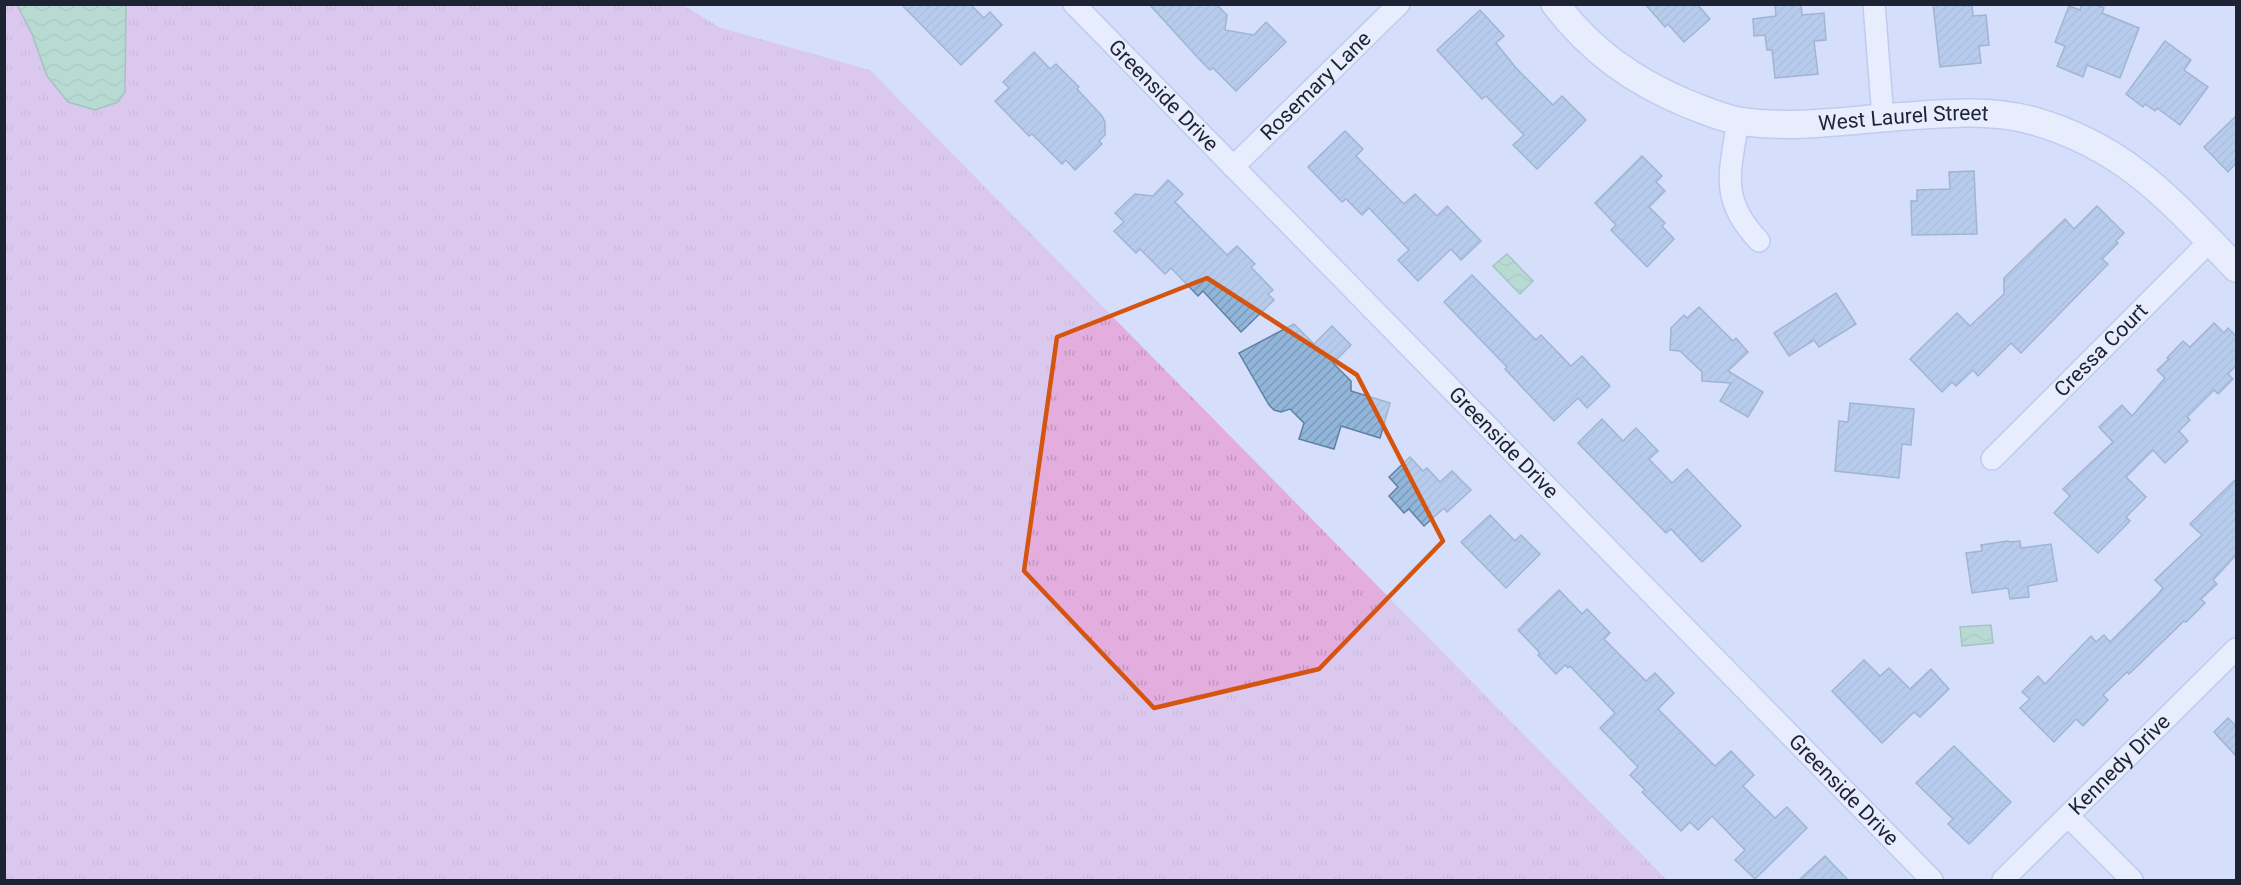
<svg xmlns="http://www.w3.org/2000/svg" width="2241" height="885" viewBox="0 0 2241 885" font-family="Roboto,sans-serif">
	<defs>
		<pattern id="grass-tufts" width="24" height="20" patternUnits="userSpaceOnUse" patternTransform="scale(1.5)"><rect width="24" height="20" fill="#e3aede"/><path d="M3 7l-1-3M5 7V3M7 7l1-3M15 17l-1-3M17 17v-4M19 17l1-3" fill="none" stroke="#c295bf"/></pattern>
		<pattern id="water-waves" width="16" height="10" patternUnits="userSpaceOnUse" patternTransform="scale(1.5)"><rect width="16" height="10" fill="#92d59f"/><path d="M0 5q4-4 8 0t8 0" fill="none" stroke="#7db78a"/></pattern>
		<pattern id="building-hatch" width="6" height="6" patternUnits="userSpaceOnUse" patternTransform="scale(1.5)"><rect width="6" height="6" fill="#92b5da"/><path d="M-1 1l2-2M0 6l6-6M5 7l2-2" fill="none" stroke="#7d9bbc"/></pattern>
	</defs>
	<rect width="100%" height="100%" fill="#d5dffb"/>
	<!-- grass -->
	<polygon fill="url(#grass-tufts)" points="681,4 721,28 870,70 1667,880 5,880 5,5"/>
	<!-- water -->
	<g fill="url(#water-waves)" stroke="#6fa07f" stroke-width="1.5">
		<polygon points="17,5 126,5 125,92 118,102 95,110 68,102 47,76 32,34"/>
		<polygon points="1507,254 1533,281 1520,294 1493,266"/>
		<polygon points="1991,625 1993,643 1962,646 1960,627"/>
	</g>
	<!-- building -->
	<g fill="url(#building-hatch)" stroke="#5f81a3" stroke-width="1.5">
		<polygon points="901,4 970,4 984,18 990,12 1002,25 961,65"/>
		<polygon points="1149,4 1216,4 1227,15 1225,30 1254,35 1266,22 1286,42 1236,91 1213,68 1210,70 1199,59"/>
		<polygon points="1645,4 1697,4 1710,19 1684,42 1668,24 1665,27"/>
		<polygon points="1775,4 1801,4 1802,15 1824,13 1826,40 1814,41 1818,74 1775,78 1772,50 1767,50 1765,35 1754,36 1753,19 1776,16"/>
		<polygon points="1933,4 1972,6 1973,16 1986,15 1989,45 1979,46 1981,63 1940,67"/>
		<polygon points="2082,4 2094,4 2104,8 2102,13 2139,28 2120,78 2087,65 2083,77 2057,66 2065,46 2055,42 2069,6 2080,10"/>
		<polygon points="1480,10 1504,36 1496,43 1516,68 1553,105 1562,96 1586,120 1537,169 1513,145 1524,135 1486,96 1482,99 1437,50"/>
		<polygon points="2165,41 2191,60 2184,70 2208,87 2180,125 2157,108 2155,111 2145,104 2143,107 2126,94"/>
		<polygon points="1034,52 1050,69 1056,64 1079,87 1077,89 1102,116 1105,122 1105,135 1099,141 1102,144 1075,170 1066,160 1062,164 1032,134 1029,136 995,101 1009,88 1003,82"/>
		<polygon points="2236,116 2236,163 2228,172 2204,147"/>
		<polygon points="1345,131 1363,149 1356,156 1404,204 1415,194 1437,216 1447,206 1481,241 1461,260 1451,249 1418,281 1398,260 1409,250 1369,208 1362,215 1346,199 1342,202 1308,167"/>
		<polygon points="1642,156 1662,176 1656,182 1665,191 1649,207 1665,223 1662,226 1674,239 1647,267 1611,230 1616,225 1595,203"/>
		<polygon points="1974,171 1977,234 1912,235 1911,201 1917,201 1917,190 1950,189 1949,172"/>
		<polygon points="1168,180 1183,194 1175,202 1227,255 1237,246 1255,264 1251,267 1273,290 1268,294 1274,300 1241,332 1203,291 1198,296 1171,268 1165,274 1140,249 1136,253 1114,231 1124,222 1115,213 1135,194 1153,196"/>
		<polygon points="2097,206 2124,233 2116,241 2118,243 2102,259 2108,264 2021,353 2011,343 1978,376 1973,370 1956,386 1952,382 1942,392 1910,359 1957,313 1970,326 2004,294 2004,278 2065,219 2074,229"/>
		<polygon points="1472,275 1536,340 1541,335 1571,366 1582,356 1610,386 1587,408 1578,398 1554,421 1505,369 1507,367 1444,302"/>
		<polygon points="1836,293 1856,324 1819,347 1814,340 1789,356 1774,333"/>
		<polygon points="1699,307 1733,341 1736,338 1748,352 1728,371 1763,392 1748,417 1720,401 1731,383 1702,381 1702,372 1680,351 1670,350 1671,328 1684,315 1687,318"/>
		<polygon points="2214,323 2224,333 2228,328 2236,336 2236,366 2228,374 2233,379 2218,394 2214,390 2187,417 2190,420 2179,431 2188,441 2165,463 2153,450 2126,477 2146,497 2126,517 2130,521 2098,553 2054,513 2070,496 2063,489 2113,442 2099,427 2122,405 2132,416 2165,378 2157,370 2169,359 2167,358 2183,341 2190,347"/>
		<polygon points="1294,324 1314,344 1332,326 1351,345 1333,363 1351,381 1351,391 1390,403 1380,438 1341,426 1334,449 1299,439 1304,423 1290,409 1281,412 1274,410 1269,405 1239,353"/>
		<polygon points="1850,403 1914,409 1911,445 1902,444 1899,478 1835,471 1839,421 1848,422"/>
		<polygon points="1602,419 1623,441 1636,428 1658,451 1649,459 1672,483 1687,469 1741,526 1702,562 1671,529 1666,533 1578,443"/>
		<polygon points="1410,457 1423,471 1427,468 1440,482 1452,471 1471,490 1447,512 1444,508 1424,526 1409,509 1404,513 1389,496 1398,487 1389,477"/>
		<polygon points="2236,479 2236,555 2213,580 2217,584 2201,599 2205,603 2186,622 2184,621 2129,674 2127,672 2103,695 2108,700 2083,726 2076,719 2054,742 2020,708 2030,699 2022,692 2038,676 2045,684 2091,636 2096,642 2104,635 2110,642 2158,594 2163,588 2155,580 2202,535 2190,524"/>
		<polygon points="1490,515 1515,541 1521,535 1540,554 1506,588 1461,542"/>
		<polygon points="2008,541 2009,542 2020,541 2021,548 2051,544 2057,581 2028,586 2029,597 2010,599 2008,588 1972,593 1966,553 1982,551 1981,545"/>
		<polygon points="1559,590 1582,614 1587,609 1610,633 1604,639 1646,681 1655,673 1674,693 1658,709 1715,766 1731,751 1754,775 1743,786 1775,818 1787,807 1807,828 1755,879 1735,860 1745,850 1712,816 1698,830 1690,822 1681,831 1642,792 1645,790 1630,775 1638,767 1600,728 1615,713 1570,666 1568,668 1565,665 1556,674 1538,655 1540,653 1518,630"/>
		<polygon points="1864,660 1880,676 1889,668 1910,689 1931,669 1949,689 1920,717 1914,712 1882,743 1832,691"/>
		<polygon points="2228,718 2236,726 2236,756 2214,732"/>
		<polygon points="1954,746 2011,802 1969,844 1948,824 1953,819 1916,783"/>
		<polygon points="1825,856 1848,880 1799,880"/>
	</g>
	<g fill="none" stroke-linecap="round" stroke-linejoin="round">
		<defs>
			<g id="minor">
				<path id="s1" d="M1074,4L1932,880"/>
				<polyline points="1874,4 1883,118"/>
				<path d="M1738,121C1730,173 1719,199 1759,241"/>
				<path id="s2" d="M1233,167L1399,4"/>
				<path id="s3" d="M1992,459L2210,241"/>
				<polyline points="2068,816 2132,880"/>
				<path id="s4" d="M2003,880L2236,649"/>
			</g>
			<g id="tertiary">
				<path id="s5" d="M1555,4C1592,52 1633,81 1688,104C1704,110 1722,118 1739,121C1790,129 1843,121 1894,117C1941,114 1987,108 2034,121C2127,148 2171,201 2236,268"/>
			</g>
		</defs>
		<!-- minor casing -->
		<use href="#minor" stroke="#a5b4e1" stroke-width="24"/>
		<!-- tertiary casing -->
		<use href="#tertiary" stroke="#a5b4e1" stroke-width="30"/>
		<!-- minor -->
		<use href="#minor" stroke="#fff" stroke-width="21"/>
		<!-- tertiary -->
		<use href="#tertiary" stroke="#fff" stroke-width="27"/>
	</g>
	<!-- marked area -->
	<path d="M0 0H2241V885H0ZM1207,278L1357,375L1443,541L1319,669L1154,708L1024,571L1057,337Z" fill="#d5dffb" fill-opacity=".55" fill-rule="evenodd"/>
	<path fill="none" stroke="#d45410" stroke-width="4.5" stroke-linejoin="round" d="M1207,278L1357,375L1443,541L1319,669L1154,708L1024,571L1057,337Z"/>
	<g text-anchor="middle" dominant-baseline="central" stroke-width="4.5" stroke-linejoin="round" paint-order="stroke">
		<!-- street labels -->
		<g font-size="21" fill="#1e2334" stroke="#fff">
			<text stroke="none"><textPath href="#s2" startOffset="116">Rosemary Lane</textPath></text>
			<text stroke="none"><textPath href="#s1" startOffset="128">Greenside Drive</textPath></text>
			<text stroke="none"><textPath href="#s5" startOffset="387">West Laurel Street</textPath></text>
			<text stroke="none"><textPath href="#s3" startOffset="154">Cressa Court</textPath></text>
			<text stroke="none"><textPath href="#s1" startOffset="614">Greenside Drive</textPath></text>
			<text stroke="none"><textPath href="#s4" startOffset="164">Kennedy Drive</textPath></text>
			<text stroke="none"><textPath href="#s1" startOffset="1100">Greenside Drive</textPath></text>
		</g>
	</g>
	<!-- border -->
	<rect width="2241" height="885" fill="none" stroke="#1e2334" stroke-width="12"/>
</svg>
